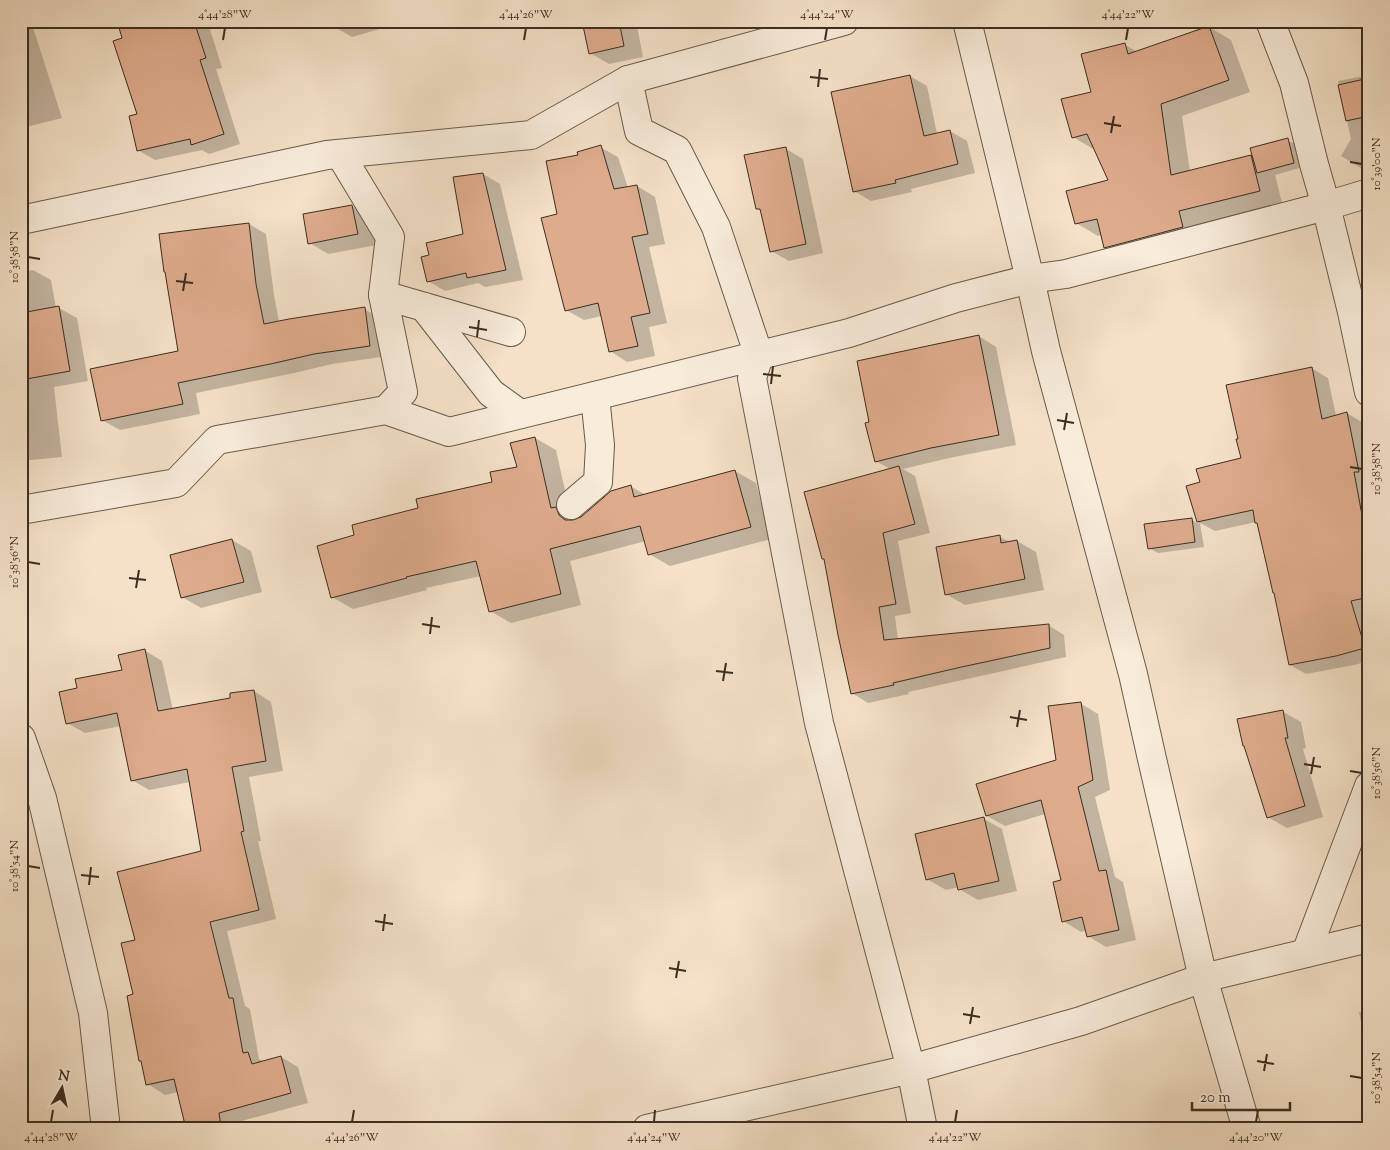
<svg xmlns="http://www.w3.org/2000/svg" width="1390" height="1150" viewBox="0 0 1390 1150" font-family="'Sorts Mill Goudy',serif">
	<rect width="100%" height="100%" fill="#f4e1c8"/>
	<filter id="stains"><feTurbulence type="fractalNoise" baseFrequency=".004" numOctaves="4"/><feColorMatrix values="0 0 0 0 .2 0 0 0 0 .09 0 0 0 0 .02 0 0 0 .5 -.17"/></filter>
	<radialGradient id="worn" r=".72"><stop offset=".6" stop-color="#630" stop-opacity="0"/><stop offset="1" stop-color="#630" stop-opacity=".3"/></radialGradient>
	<!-- shadow -->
	<g fill="#0003">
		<polygon points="21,21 31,21 62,118 30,126 21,120"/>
		<polygon points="188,21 196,21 210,29 222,68 216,69 240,144 209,154 202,150 155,160 138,150 138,115 123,39"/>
		<polygon points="331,21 381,21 383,28 352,37 333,26"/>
		<polygon points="583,21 636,21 643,57 609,64 590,53"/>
		<polygon points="1209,27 1231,40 1250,92 1182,116 1190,172 1251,157 1254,158 1287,140 1297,145 1303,167 1275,175 1282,203 1201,224 1205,240 1127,260 1105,247 1102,235 1098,236 1076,223 1109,181 1095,150 1073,137 1092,93 1125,45 1138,52"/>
		<polygon points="1369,75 1369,173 1341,156 1351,139 1338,81"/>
		<polygon points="910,76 927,86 937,134 950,131 967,141 975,173 911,189 912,192 871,201 854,191"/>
		<polygon points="600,147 618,157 628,188 637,186 655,197 665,244 649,247 667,323 649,327 655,356 627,362 610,351 602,316 584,320 566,310 559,215 580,156"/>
		<polygon points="786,149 803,159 823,253 789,261 771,251 762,211 757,209"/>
		<polygon points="483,174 500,184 523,280 485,287 478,283 445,291 428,281 464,235"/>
		<polygon points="352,206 371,217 377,245 328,254 310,243"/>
		<polygon points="249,224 266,234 274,295 279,322 364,309 382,319 388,356 332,364 294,373 196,393 200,414 120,430 102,420 179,352"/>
		<polygon points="33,270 51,280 56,308 59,308 77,318 88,381 54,387 62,457 21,461 21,272"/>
		<polygon points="979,336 996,347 1016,445 949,458 903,469 915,476 930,533 898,541 911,613 895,616 898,640 1048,625 1064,635 1066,657 908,692 909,694 868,703 852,693 890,469 876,461"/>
		<polygon points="1311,368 1328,378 1336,416 1347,413 1363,423 1369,449 1369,610 1367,610 1369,615 1369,661 1354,665 1306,674 1290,665 1276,593 1259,524 1256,522 1215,531 1200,523 1204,547 1158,553 1149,548 1191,519 1199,524 1187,487 1201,483 1243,459"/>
		<polygon points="535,438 556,450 571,517 576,521 630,486 646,495 735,471 756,483 771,539 670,566 649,554 646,541 570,561 581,605 511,623 490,611 481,576 426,588 427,590 353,609 332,597 356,536 420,509 494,483 518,468"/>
		<polygon points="1000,537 1010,542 1017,541 1036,552 1044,590 965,605 946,594"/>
		<polygon points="232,540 251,551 262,592 201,608 182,597"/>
		<polygon points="144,650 162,661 173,710 232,699 254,691 271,702 283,771 249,777 261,841 258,841 276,919 227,931 245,1006 250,1009 259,1059 264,1062 281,1057 298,1067 308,1103 238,1122 239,1129 187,1129 178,1092 165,1095 148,1084 135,995 136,941 203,852 190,782 149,790 132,780 121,726 85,733 67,723 78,689 123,671"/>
		<polygon points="1080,703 1098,714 1110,790 1095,797 1115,877 1123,882 1136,940 1106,947 1088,936 1087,930 1081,932 1063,921 1063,881 1045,814 1005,826 987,816 1057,761"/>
		<polygon points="1282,711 1301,722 1306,748 1303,749 1323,817 1287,828 1268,817"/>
		<polygon points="984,819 1002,829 1017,891 978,900 959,889 959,887 946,890 927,879"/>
		<polygon points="1369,1010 1369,1061 1359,1012"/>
		<polygon points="1174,1124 1182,1129 1154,1129"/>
		<polygon points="1369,1125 1369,1129 1352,1129"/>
	</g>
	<!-- building -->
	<g fill="#deac8d" stroke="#3c2d20">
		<polygon points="117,21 194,21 206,58 200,60 224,134 191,145 190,139 137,151 129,116 137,114 113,41 122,38"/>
		<polygon points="582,21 619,21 624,46 589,54"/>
		<polygon points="1209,26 1229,80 1161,104 1171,175 1251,155 1260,191 1179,211 1183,227 1104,248 1097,219 1075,224 1066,191 1108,180 1087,134 1072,138 1061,99 1091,92 1081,54 1125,43 1128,54"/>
		<polygon points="910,75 924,136 950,130 958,164 895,180 896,183 853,192 831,92"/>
		<polygon points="1369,78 1369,116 1346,121 1338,85"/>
		<polygon points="1288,138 1294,163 1257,173 1250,148"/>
		<polygon points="601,145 614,189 637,185 648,234 632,237 650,313 631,317 638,346 609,352 598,303 565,311 541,218 557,214 546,161 578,155 577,152"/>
		<polygon points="786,147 806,244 770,252 760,209 756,209 744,155"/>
		<polygon points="483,173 506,270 467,278 466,273 427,282 421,257 429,255 426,243 463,234 453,177"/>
		<polygon points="352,205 358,234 308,244 303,214"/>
		<polygon points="249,223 256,284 264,324 289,319 365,307 370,346 314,354 275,363 178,383 183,404 101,421 90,369 178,351 165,272 164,272 159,234"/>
		<polygon points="59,306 70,371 21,380 21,313"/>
		<polygon points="979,335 999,435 931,448 875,462 865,423 869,422 857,361"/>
		<polygon points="1312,367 1322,419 1347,412 1359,472 1354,472 1364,526 1369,525 1369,597 1351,601 1365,648 1336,656 1289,665 1274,593 1273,593 1257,523 1255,523 1253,510 1197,522 1186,486 1200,482 1196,469 1241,458 1236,439 1238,439 1226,385"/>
		<polygon points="535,437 551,508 556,507 559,515 565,520 573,520 581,517 611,491 631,485 634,497 735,470 751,527 648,555 640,526 550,549 561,594 489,612 476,561 406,577 407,578 331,598 317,546 354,535 352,525 418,508 416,499 492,482 490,472 517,467 510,443"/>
		<polygon points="899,466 915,524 883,533 896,604 879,607 884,640 1049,624 1050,648 957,668 893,683 894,685 851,694 838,635 824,559 822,559 804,492"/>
		<polygon points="1192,518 1195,542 1148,549 1144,524"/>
		<polygon points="1000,535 1001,543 1017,540 1025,579 945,595 936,547"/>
		<polygon points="232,539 244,582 181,598 170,555"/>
		<polygon points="145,649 158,711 230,698 230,693 254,690 266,761 232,767 244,831 241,832 259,910 210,922 229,998 233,998 243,1053 248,1052 252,1064 281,1056 291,1093 219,1113 221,1126 207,1129 186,1129 174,1079 146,1085 141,1061 139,1061 127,996 133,994 121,943 135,940 117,872 201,851 187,769 131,781 117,713 66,724 59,692 77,688 75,679 122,670 118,655"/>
		<polygon points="1081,702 1093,780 1078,787 1099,871 1106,870 1119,930 1087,937 1082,917 1062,922 1053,882 1061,880 1041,800 986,816 976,784 1056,760 1048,706"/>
		<polygon points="1283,710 1288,738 1285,738 1305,806 1267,818 1244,746 1243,746 1237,719"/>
		<polygon points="984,817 999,881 958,890 954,873 926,880 915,834"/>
	</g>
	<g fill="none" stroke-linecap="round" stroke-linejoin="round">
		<defs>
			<g id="street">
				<polyline points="967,21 1030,279 1046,351 1133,674 1152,759 1203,978 1247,1129"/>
				<polyline points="1270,21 1294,83 1314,164 1326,206 1352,312 1369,392"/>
				<polyline points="628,80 639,131 677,150 716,227 759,356 752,378 819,723 911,1069 923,1129"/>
				<polyline points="340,154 390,237 383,295 403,392 386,410"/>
				<polyline points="21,220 327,155 531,135 628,80 844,21"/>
				<polyline points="383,295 511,332"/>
				<polyline points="424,307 491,393 520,414"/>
				<polyline points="571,505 598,482 600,445 595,396"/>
				<polyline points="21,510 176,483 217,440 386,410 449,432 849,333 956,298 1030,279 1066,274 1326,206 1369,193"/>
				<polyline points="21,738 42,798 93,1013 106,1129"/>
				<polyline points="1306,953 1369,786"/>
				<polyline points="647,1129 911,1069 1081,1021 1203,978 1369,938"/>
			</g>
		</defs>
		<!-- street casing -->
		<use href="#street" stroke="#6a5a4a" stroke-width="30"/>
		<!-- street -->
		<use href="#street" stroke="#f8ecdb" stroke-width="28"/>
	</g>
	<!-- ticks -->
	<path fill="none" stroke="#3c2d20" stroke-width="2" d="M223,40L225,28M524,40L526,28M825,40L827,28M1126,40L1128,28M810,77L828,79M818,87L820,69M1104,123L1121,126M1111,133L1114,116M1350,162L1362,164M28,257L40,259M176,281L193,283M183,291L186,273M469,327L487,330M477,337L479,320M763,374L781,376M771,384L773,366M1057,420L1074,423M1064,430L1067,413M1350,467L1362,469M28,562L40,564M129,578L146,580M136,588L139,570M422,624L440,627M430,634L432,617M716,671L733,673M723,681L726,663M1010,717L1027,720M1017,727L1020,710M1304,764L1321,767M1350,771L1362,773M1311,774L1314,757M28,866L40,868M81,875L99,877M89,885L91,867M375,921L393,924M383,931L385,914M669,968L686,971M676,978L679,961M963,1014L980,1017M970,1024L973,1007M1257,1061L1274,1064M1264,1071L1267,1054M1350,1076L1362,1078M51,1122L53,1110M352,1122L354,1110M654,1122L655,1110M955,1122L957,1110M1256,1122L1258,1110"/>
	<!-- margin -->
	<rect width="1390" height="1150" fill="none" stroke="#f4e1c8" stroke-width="55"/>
	<!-- north arrow -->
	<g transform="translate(62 1088) rotate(9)" stroke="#f8ecdb" stroke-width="4" paint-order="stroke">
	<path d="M0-4L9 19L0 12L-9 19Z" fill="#3c2d20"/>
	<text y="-8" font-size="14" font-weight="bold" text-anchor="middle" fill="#3c2d20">N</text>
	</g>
	<!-- scale -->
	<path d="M1192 1102v8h98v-8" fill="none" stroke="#3c2d20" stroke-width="2.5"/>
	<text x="1200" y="1102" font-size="15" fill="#3c2d20" stroke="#f8ecdb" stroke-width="4" paint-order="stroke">20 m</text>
	<rect x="28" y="28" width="1334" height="1094" fill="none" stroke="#3c2d20" stroke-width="2"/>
	<g font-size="12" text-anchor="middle" fill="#3c2d20">
		<text x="225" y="18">4°44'28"W</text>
		<text x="526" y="18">4°44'26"W</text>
		<text x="827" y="18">4°44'24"W</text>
		<text x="1128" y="18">4°44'22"W</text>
		<text transform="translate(1376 164) rotate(-90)" y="4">10°39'00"N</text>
		<text transform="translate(14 257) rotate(-90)" y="4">10°38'58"N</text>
		<text transform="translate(1376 469) rotate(-90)" y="4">10°38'58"N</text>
		<text transform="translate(14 562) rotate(-90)" y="4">10°38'56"N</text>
		<text transform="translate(1376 773) rotate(-90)" y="4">10°38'56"N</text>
		<text transform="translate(14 866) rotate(-90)" y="4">10°38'54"N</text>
		<text transform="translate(1376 1078) rotate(-90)" y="4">10°38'54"N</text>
		<text x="51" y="1141">4°44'28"W</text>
		<text x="352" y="1141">4°44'26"W</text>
		<text x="654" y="1141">4°44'24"W</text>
		<text x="955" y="1141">4°44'22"W</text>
		<text x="1256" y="1141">4°44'20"W</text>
	</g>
	<rect width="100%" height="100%" filter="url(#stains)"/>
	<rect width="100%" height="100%" fill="url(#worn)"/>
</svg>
